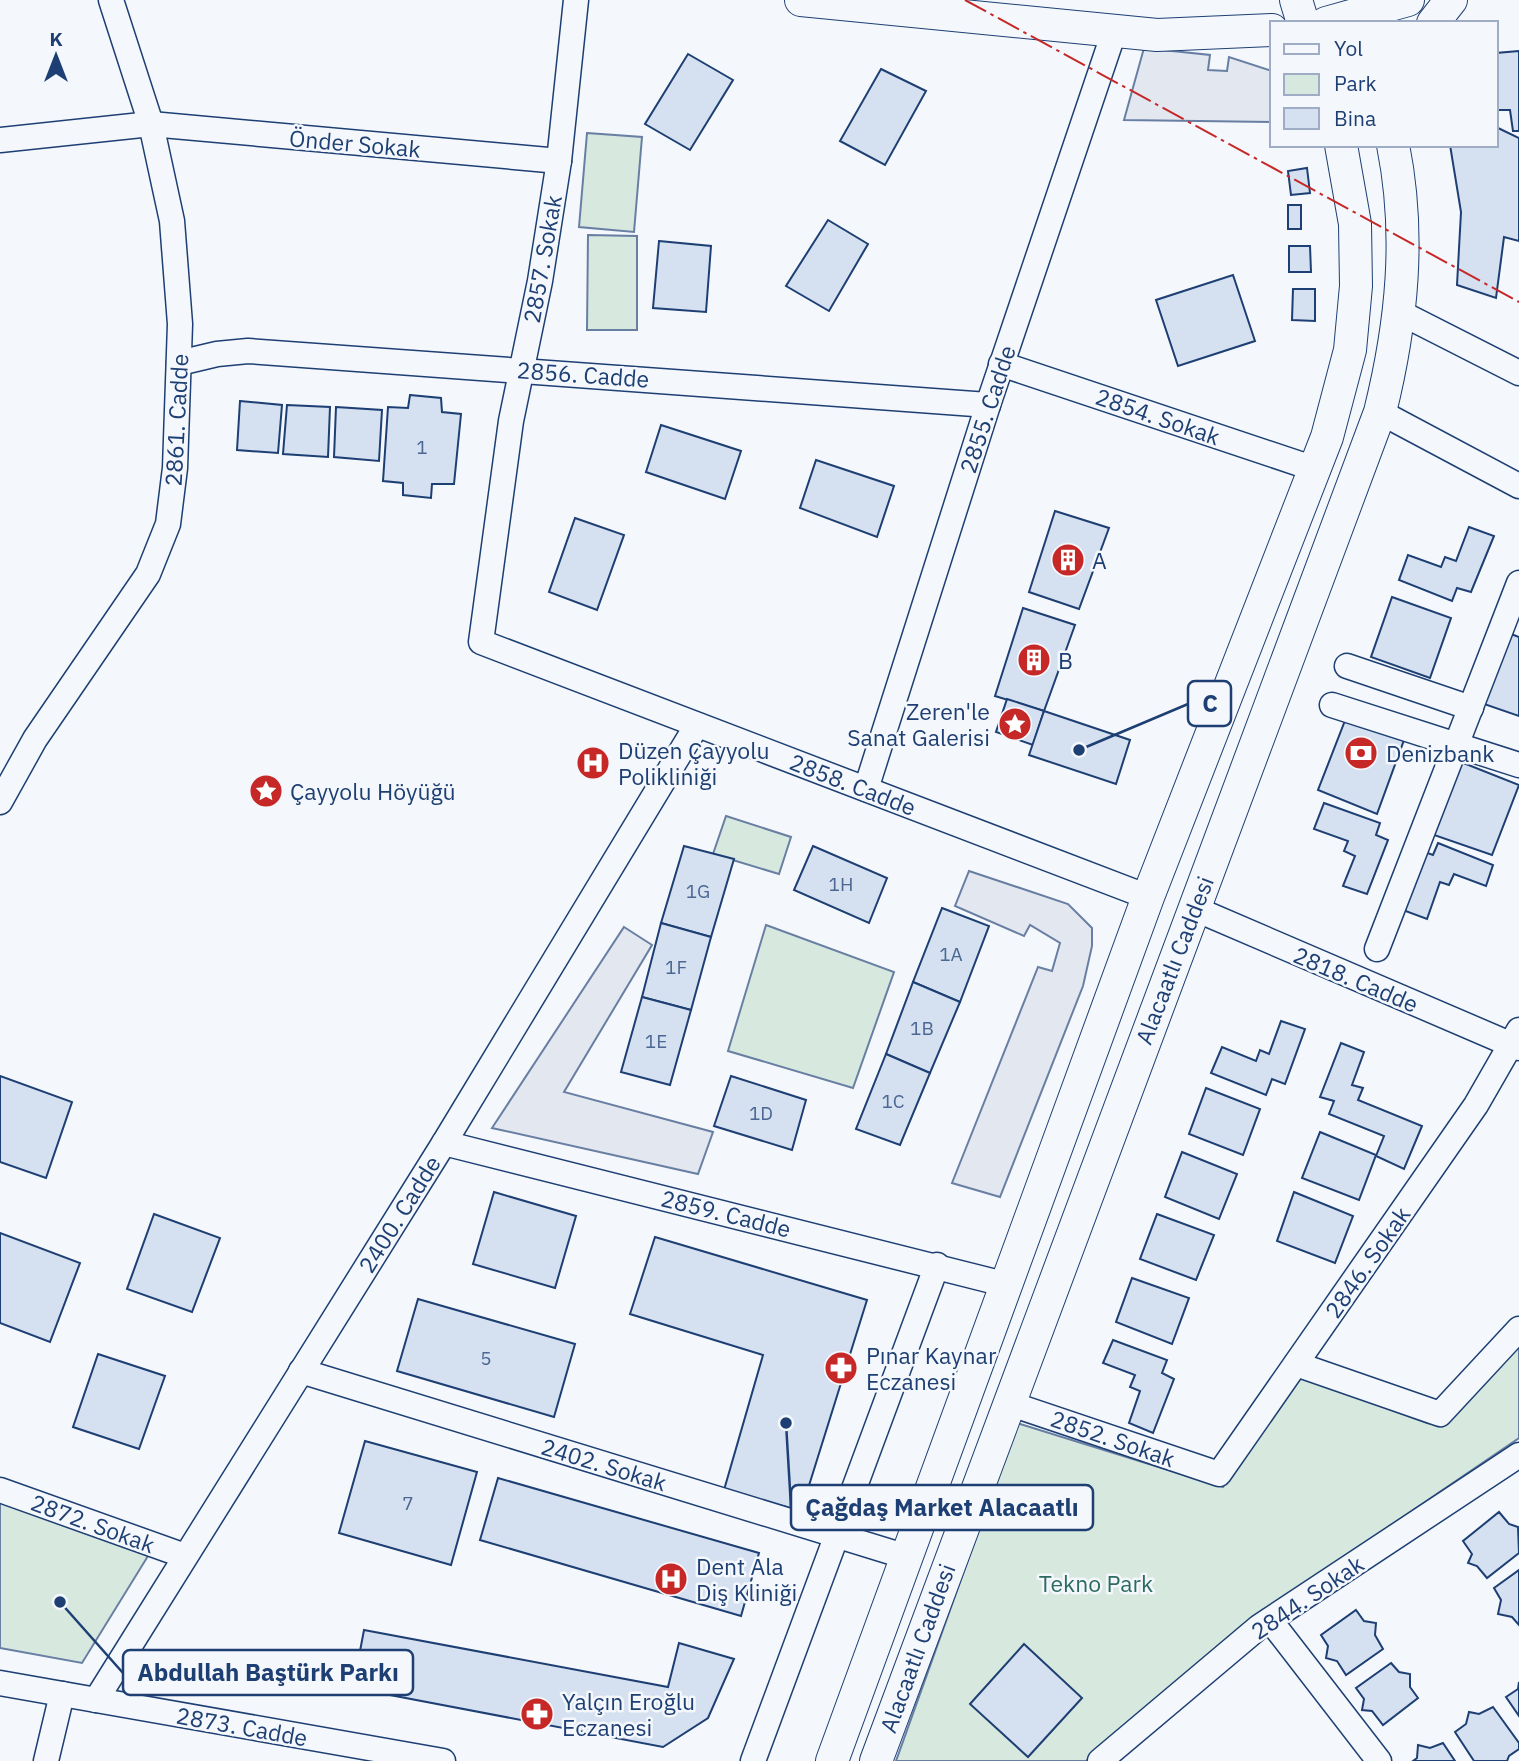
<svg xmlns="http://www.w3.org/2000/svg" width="1519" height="1761" viewBox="0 0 1519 1761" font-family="'IBM Plex Sans',sans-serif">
	<rect width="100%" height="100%" fill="#f4f7fb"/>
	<!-- green -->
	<g fill="#d7e8df" stroke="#687fa3" stroke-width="2">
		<polygon points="587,133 642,137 634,232 579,227"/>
		<polygon points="588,235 637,236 637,330 587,330"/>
		<polygon points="726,816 791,837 779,874 713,854"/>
		<polygon points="766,925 894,972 853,1088 728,1051"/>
		<polygon points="1519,1340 1519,1438 1287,1596 1086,1761 896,1761 1017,1423 1223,1487 1300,1376 1427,1423 1444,1426"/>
		<polygon points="0,1491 139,1538 148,1556 82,1663 0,1648"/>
	</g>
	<!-- parking -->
	<g fill="#e3e8f0" stroke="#687fa3" stroke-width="2">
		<polygon points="1144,48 1210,55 1208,70 1227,71 1229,57 1272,71 1272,122 1124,120"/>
		<polygon points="969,871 1068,904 1092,928 1092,946 1083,986 1000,1197 952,1183 1038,967 1052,971 1060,943 1030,925 1024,936 955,906"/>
		<polygon points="624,927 652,945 564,1092 713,1132 698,1174 492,1128"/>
	</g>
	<!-- building -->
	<g fill="#d5e0f0" stroke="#1d3f73" stroke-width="2">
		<polygon points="1519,51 1519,131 1513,131 1510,110 1496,110 1496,53"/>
		<polygon points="688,54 733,80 690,150 645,124"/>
		<polygon points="881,69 926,91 885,165 840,141"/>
		<polygon points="1496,127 1519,138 1519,241 1504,237 1496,298 1457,285 1461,212 1450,145 1496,145"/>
		<polygon points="1307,168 1310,193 1291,195 1288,171"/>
		<rect x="1288" y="205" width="13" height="24"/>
		<polygon points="828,220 868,244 829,311 786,286"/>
		<polygon points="659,241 711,246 706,312 653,308"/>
		<polygon points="1289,246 1310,246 1311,272 1289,272"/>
		<polygon points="1233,275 1255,341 1178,366 1156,300"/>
		<polygon points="1293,289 1315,289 1315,321 1292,320"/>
		<polygon points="410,395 441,398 442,412 461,414 454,484 432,484 431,498 403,495 403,483 383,481 388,407 408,408"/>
		<polygon points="240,401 282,405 278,453 237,450"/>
		<polygon points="287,405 330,407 328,457 283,454"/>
		<polygon points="336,407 382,410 379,461 334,457"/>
		<polygon points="661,425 741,451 725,499 646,472"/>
		<polygon points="816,460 894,486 877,537 800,508"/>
		<polygon points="1055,511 1109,528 1079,609 1029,592"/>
		<polygon points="575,518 624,535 597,610 549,592"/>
		<polygon points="1469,527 1494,536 1471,592 1457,588 1452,601 1399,580 1408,555 1441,567 1445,557 1456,561"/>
		<polygon points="1392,597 1451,618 1430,678 1371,657"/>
		<polygon points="1023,608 1075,625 1044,711 995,696"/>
		<polygon points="1511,634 1519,637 1519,716 1484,704"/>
		<polygon points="1007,699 1044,711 1033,745 996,732"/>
		<polygon points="1044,711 1130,740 1116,784 1029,755"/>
		<polygon points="1346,718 1404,740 1377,814 1318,790"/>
		<polygon points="1461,762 1519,785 1492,855 1434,835"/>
		<polygon points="1324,803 1380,823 1376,835 1388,840 1367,894 1343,886 1355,856 1344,851 1348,841 1314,829"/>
		<polygon points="1438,843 1493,865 1486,886 1454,874 1449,885 1440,882 1427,919 1400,909 1422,851 1433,855"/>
		<polygon points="684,846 734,859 711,937 661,923"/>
		<polygon points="813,846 887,878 869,923 794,890"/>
		<polygon points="942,908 989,926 960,1002 913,982"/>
		<polygon points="661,923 711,937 691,1010 642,997"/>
		<polygon points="913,982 960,1002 930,1073 886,1054"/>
		<polygon points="642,997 691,1010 670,1085 621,1072"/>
		<polygon points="1281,1021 1305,1029 1285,1084 1272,1079 1266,1095 1211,1073 1222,1047 1256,1061 1260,1050 1269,1054"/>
		<polygon points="1341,1043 1364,1052 1352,1085 1363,1088 1358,1100 1422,1126 1404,1169 1376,1156 1384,1136 1329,1114 1334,1101 1320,1097"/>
		<polygon points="886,1054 930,1073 900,1145 856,1129"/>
		<polygon points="0,1076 72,1102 46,1178 0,1162"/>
		<polygon points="731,1076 806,1100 792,1150 714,1126"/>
		<polygon points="1206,1088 1260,1109 1243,1155 1189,1134"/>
		<polygon points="1320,1132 1376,1155 1359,1200 1302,1178"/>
		<polygon points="1182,1152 1237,1174 1219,1219 1165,1197"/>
		<polygon points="494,1192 576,1216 555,1288 473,1264"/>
		<polygon points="1294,1192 1353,1216 1335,1263 1277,1241"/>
		<polygon points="154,1214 220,1238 192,1312 127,1289"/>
		<polygon points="1157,1214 1214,1235 1196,1280 1140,1259"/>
		<polygon points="0,1233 80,1263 50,1342 0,1323"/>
		<polygon points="655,1237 867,1300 801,1511 724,1490 763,1355 630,1314"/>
		<polygon points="1132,1278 1189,1298 1172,1344 1116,1322"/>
		<polygon points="418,1299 575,1344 554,1417 397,1371"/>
		<polygon points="1113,1340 1167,1360 1162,1373 1174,1379 1153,1433 1129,1423 1140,1391 1130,1387 1135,1375 1103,1363"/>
		<polygon points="98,1354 165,1376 139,1449 73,1427"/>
		<polygon points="365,1441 477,1472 451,1565 339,1533"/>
		<polygon points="498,1478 759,1553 741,1616 480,1540"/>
		<polygon points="1499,1512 1509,1524 1518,1527 1519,1553 1487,1578 1477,1566 1468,1563 1472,1554 1463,1541"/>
		<polygon points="1519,1570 1519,1625 1512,1617 1498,1614 1501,1600 1494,1588"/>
		<polygon points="1356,1610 1364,1621 1376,1623 1375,1635 1383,1649 1346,1675 1337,1661 1326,1658 1328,1646 1321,1635"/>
		<polygon points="364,1630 668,1687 679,1643 734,1659 708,1718 663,1747 353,1688"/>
		<polygon points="1024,1644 1082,1698 1028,1757 970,1704"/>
		<polygon points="1391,1663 1399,1672 1410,1674 1410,1687 1418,1698 1383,1725 1372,1711 1362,1710 1364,1699 1356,1688"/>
		<polygon points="1519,1682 1519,1716 1506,1697 1518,1689"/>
		<polygon points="1493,1707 1519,1743 1519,1749 1509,1756 1507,1761 1474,1761 1455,1732 1466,1724 1469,1712 1479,1714"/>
		<polygon points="1443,1743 1455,1761 1413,1761 1417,1758 1418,1745 1430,1748"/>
	</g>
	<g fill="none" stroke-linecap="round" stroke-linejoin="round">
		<defs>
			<g id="minor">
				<polyline points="576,0 559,161 540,281 511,421 481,642 1148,897"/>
				<polyline points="0,140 151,124 559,161"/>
				<polyline points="1399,312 1519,373"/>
				<polyline points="179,363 217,354 248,351 988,405"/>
				<polyline points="1001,364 1315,469"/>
				<polyline points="1380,412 1519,486"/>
				<polyline points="1347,666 1471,708"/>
				<polyline points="1332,705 1519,765"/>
				<polyline points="866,789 988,405 1114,32"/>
				<polyline points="0,802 35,739 148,574 168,524 175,468 180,324 172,221 151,124 111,0"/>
				<polyline points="1193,908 1519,1048"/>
				<polyline points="1377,949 1519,583"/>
				<polyline points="444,1143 1008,1285"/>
				<polyline points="1296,1364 1440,1414 1519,1329"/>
				<polyline points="301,1371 907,1557"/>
				<polyline points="1008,1403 1219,1474 1476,1105 1519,1030"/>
				<polyline points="0,1490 185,1556"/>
				<polyline points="1270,1620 1379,1761"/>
				<polyline points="0,1683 443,1761"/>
				<polyline points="96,1700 444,1143 697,725"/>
				<polyline points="46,1761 62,1694"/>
				<polyline points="753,1761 937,1265"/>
				<polyline points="1100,1761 1259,1627 1519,1455"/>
			</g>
			<g id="major">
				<polyline points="801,0 1157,35 1272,30"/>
				<polyline points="1296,0 1303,23"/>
				<polyline points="1326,23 1408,0"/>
				<polyline points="1433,23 1451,0"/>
				<polyline points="832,1761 1148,897 1327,437 1350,350 1356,286 1355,224 1341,145"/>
				<path d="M876,1761L1380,412C1402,323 1411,235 1393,145"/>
			</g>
		</defs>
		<!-- minor casing -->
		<use href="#minor" stroke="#1d3f73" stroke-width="27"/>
		<!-- major casing -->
		<use href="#major" stroke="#1d3f73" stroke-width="34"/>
		<!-- minor -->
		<use href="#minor" stroke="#f4f7fb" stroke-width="24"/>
		<!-- major -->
		<use href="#major" stroke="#f4f7fb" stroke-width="32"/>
		<!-- power -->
		<polyline stroke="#c62828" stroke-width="2" stroke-dasharray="24 5 3.5 5" stroke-linecap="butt" points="965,0 1519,302"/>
	</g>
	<!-- icons -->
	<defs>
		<symbol id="building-disc" viewBox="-11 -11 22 22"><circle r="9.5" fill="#c62828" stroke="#f4f7fb"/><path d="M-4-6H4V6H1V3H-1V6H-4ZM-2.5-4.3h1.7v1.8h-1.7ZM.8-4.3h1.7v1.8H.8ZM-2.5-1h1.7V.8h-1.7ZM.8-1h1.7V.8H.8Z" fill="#fff"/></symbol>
		<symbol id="sight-disc" viewBox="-11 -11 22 22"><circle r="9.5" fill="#c62828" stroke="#f4f7fb"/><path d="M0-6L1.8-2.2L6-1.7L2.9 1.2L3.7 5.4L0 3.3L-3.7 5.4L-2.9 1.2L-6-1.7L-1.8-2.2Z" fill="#fff"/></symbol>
		<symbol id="bank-disc" viewBox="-11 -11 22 22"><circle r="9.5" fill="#c62828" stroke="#f4f7fb"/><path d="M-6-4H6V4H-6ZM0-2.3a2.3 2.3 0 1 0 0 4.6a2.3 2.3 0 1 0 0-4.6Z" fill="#fff"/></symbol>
		<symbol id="hospital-disc" viewBox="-11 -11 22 22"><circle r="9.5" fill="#c62828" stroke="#f4f7fb"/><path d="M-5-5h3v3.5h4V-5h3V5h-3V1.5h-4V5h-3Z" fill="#fff"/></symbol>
		<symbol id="pharmacy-disc" viewBox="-11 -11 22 22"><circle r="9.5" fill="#c62828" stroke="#f4f7fb"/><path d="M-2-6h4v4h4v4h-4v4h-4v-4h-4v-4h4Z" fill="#fff"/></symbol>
	</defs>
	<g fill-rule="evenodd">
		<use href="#building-disc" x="1049" y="541" width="38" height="38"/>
		<use href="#building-disc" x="1015" y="641" width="38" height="38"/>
		<use href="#sight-disc" x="996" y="705" width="38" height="38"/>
		<use href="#bank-disc" x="1342" y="734" width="38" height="38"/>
		<use href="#hospital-disc" x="574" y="744" width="38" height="38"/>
		<use href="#sight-disc" x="247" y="772" width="38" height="38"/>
		<use href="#pharmacy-disc" x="822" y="1349" width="38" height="38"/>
		<use href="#hospital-disc" x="652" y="1560" width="38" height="38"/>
		<use href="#pharmacy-disc" x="518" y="1695" width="38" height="38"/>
	</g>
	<g text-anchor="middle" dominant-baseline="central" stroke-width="5" stroke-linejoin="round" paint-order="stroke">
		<!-- number labels -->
		<g font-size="19" fill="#4b6792">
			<text x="422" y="447">1</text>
			<text x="841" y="884">1H</text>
			<text x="698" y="891">1G</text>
			<text x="951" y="954">1A</text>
			<text x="676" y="967">1F</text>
			<text x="922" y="1028">1B</text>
			<text x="656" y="1041">1E</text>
			<text x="893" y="1101">1C</text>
			<text x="761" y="1113">1D</text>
			<text x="486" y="1358">5</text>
			<text x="408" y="1503">7</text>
		</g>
		<!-- street labels -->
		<g font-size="23" fill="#1d3f73" stroke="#f4f7fb">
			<text transform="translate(355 143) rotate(5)">Önder Sokak</text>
			<text transform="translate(542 259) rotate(-80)">2857. Sokak</text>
			<text transform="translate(583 374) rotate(4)">2856. Cadde</text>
			<text transform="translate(987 409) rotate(-72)">2855. Cadde</text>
			<text transform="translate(1158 416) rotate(19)">2854. Sokak</text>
			<text transform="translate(176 420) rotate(-87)">2861. Cadde</text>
			<text transform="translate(853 784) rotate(21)">2858. Cadde</text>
			<text transform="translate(1174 960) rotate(-69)">Alacaatlı Caddesi</text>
			<text transform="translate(1356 979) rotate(23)">2818. Cadde</text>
			<text transform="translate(726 1213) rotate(14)">2859. Cadde</text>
			<text transform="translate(399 1214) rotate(-58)">2400. Cadde</text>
			<text transform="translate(1367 1262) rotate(-55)">2846. Sokak</text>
			<text transform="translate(1113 1438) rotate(19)">2852. Sokak</text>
			<text transform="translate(604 1464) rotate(17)">2402. Sokak</text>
			<text transform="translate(93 1523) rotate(20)">2872. Sokak</text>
			<text transform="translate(1307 1597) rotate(-34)">2844. Sokak</text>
			<text transform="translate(917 1648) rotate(-70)">Alacaatlı Caddesi</text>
			<text transform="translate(242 1726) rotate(10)">2873. Cadde</text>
		</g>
		<!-- poi labels -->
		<g font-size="23" fill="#1d3f73" stroke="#f4f7fb" text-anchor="start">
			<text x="1092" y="560">A</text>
			<text x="1058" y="660">B</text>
			<text x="990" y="711" text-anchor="end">Zeren'le<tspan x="990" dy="26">Sanat Galerisi</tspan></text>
			<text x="618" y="750">Düzen Çayyolu<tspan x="618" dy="26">Polikliniği</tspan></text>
			<text x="1386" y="753">Denizbank</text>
			<text x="290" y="791">Çayyolu Höyüğü</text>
			<text x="866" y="1355">Pınar Kaynar<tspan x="866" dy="26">Eczanesi</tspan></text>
			<text x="696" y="1566">Dent Ala<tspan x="696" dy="26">Diş Kliniği</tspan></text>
			<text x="562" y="1701">Yalçın Eroğlu<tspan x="562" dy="26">Eczanesi</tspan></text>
		</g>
		<!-- park labels -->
		<g font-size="23" fill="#2c6c60" stroke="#f4f7fb">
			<text x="1096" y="1583">Tekno Park</text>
		</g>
	</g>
	<!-- callouts -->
	<path fill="none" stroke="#1d3f73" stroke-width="2.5" d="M1079 750L1188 704M786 1423L791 1507M60 1602L123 1673"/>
	<g fill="#1d3f73" stroke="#f4f7fb" stroke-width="2.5">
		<circle cx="1079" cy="750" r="7"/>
		<circle cx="786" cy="1423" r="7"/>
		<circle cx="60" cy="1602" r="7"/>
	</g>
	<g fill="#f4f7fb" stroke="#1d3f73" stroke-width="2.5">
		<rect x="1188" y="681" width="43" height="45" rx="7"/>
		<rect x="791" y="1485" width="302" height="45" rx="7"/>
		<rect x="123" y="1650" width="290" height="45" rx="7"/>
	</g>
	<g font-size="24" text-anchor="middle" font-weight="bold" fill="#1d3f73">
		<text x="1210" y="712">C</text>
		<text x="942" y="1516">Çağdaş Market Alacaatlı</text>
		<text x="268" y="1681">Abdullah Baştürk Parkı</text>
	</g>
	<!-- legend -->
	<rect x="1270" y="21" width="228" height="126" fill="#f4f7fb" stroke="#9eadc5" stroke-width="2"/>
	<rect x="1284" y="44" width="35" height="10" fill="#f4f7fb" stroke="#9eadc5" stroke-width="2"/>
	<text x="1334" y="56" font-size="21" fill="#1d3f73">Yol</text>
	<rect x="1284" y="74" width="35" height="21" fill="#d7e8df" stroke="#9eadc5" stroke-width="2"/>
	<text x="1334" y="91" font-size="21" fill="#1d3f73">Park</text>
	<rect x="1284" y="108" width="35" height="21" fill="#d5e0f0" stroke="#9eadc5" stroke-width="2"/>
	<text x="1334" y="126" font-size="21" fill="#1d3f73">Bina</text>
	<!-- north arrow -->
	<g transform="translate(56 56)" stroke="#f4f7fb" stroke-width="5" paint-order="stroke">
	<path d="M0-5L12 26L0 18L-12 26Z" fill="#1d3f73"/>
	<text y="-10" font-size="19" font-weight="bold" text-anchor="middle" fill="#1d3f73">K</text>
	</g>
</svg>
